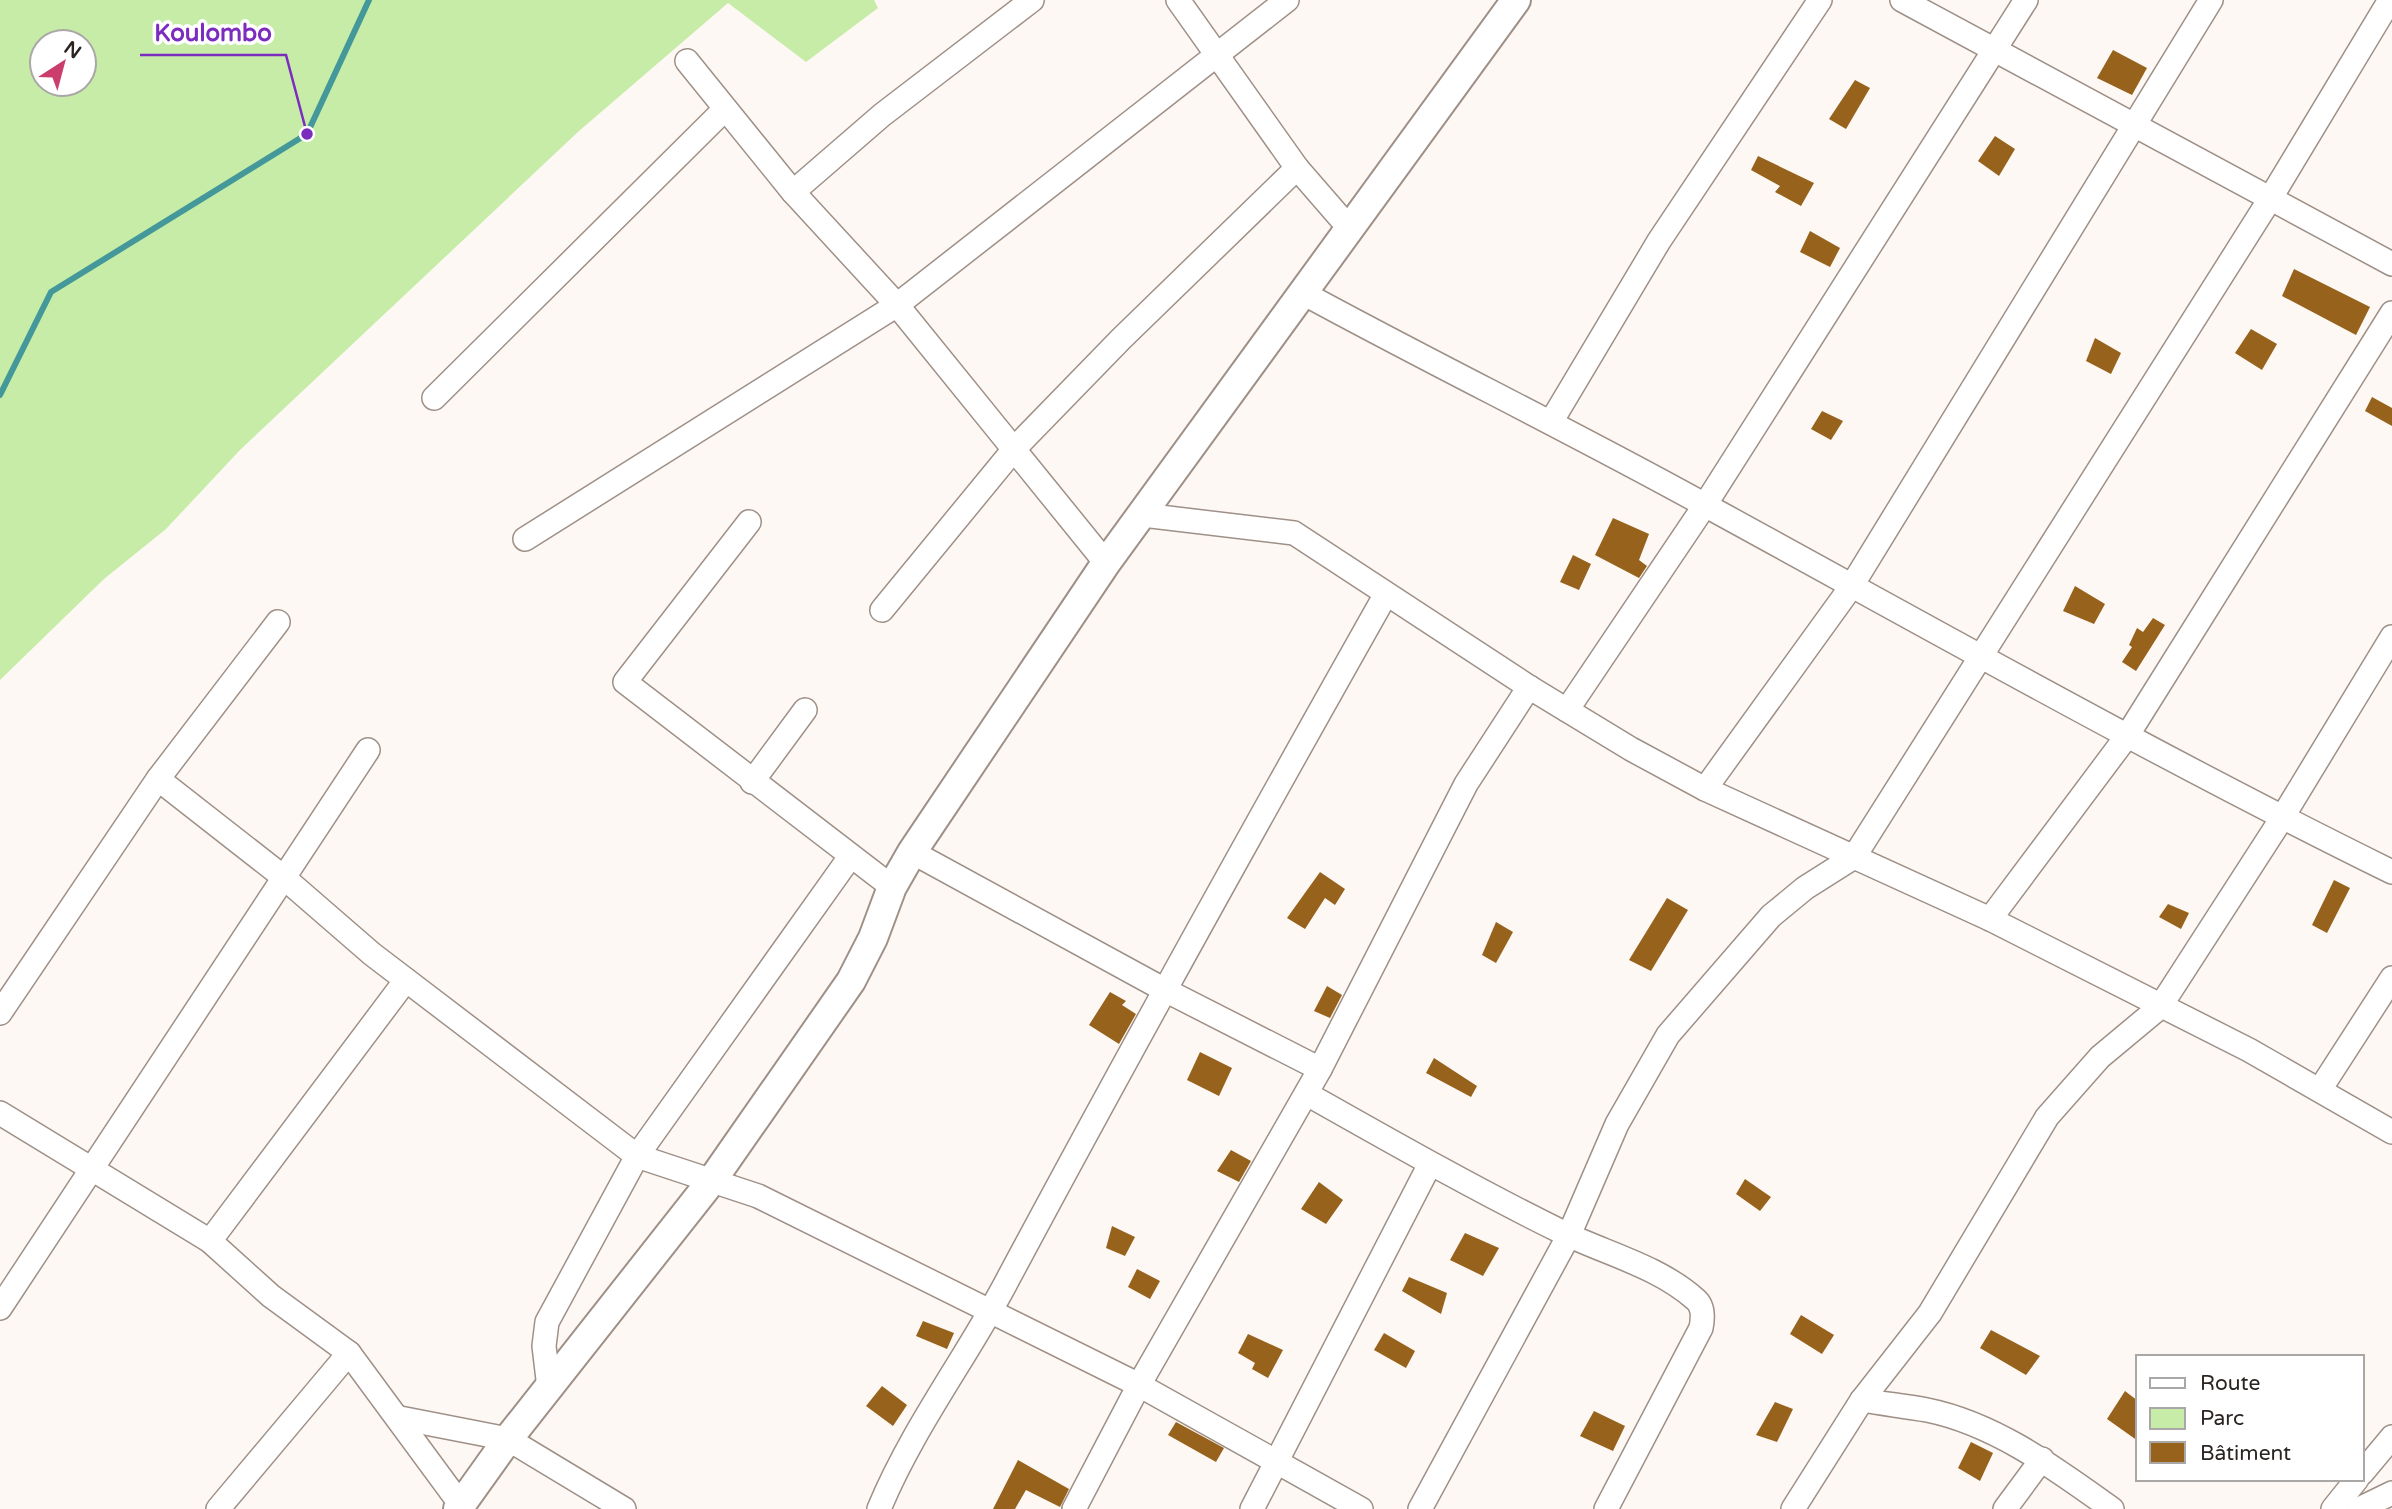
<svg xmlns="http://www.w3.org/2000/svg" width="2392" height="1509" viewBox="0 0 2392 1509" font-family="'Varela Round',sans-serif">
	<rect width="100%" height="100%" fill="#fef8f4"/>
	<!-- green -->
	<path fill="#c6eca8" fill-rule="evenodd" d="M0,0H874L878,8L806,62L728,3L579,131L240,450L166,529L104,579L0,680ZM42,42H84V84H42Z"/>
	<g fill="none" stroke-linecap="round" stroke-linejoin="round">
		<!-- stream -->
		<polyline stroke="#44989a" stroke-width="6" points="0,395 51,292 307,134 369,0"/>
	</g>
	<!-- building -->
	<g fill="#97621b">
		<polygon points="2113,50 2147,68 2132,95 2097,78"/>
		<polygon points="1855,80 1870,88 1846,129 1829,119"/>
		<polygon points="1995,136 2015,149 1999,176 1978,161"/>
		<polygon points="1758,156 1814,183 1801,206 1775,192 1780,186 1751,170"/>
		<polygon points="1810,231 1840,248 1830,267 1800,252"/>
		<polygon points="2294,269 2370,307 2356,335 2282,296"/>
		<polygon points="2251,329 2277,344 2262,370 2235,353"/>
		<polygon points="2095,338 2121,353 2111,374 2086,361"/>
		<polygon points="2372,397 2392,408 2392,426 2365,411"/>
		<polygon points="1822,411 1843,421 1831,440 1811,429"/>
		<polygon points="1613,518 1649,534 1639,560 1647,566 1639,578 1595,555"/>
		<polygon points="1573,555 1591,564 1579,590 1560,582"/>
		<polygon points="2075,586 2105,604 2094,624 2063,611"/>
		<polygon points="2153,618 2165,625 2136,671 2122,662 2132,647 2129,645 2137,628 2143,632"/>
		<polygon points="1320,872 1345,889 1335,905 1325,898 1305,929 1287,918"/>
		<polygon points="2334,880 2350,888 2327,933 2312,925"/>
		<polygon points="1667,898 1688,910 1651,971 1629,960"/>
		<polygon points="2168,904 2189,913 2181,929 2159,917"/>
		<polygon points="1496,922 1513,932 1496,963 1482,955"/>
		<polygon points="1327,986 1342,995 1330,1018 1314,1011"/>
		<polygon points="1110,992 1126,1001 1122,1005 1136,1014 1119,1044 1089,1025"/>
		<polygon points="1200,1052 1232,1068 1219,1096 1187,1080"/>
		<polygon points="1434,1058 1477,1086 1471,1097 1426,1073"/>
		<polygon points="1231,1150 1251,1161 1239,1182 1217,1171"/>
		<polygon points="1745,1179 1771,1197 1760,1211 1736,1194"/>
		<polygon points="1319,1182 1343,1200 1326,1224 1301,1209"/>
		<polygon points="1112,1226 1135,1237 1125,1256 1106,1248"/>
		<polygon points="1465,1233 1499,1248 1483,1276 1450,1260"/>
		<polygon points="1137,1269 1160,1281 1150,1299 1128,1287"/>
		<polygon points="1409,1277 1447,1293 1441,1314 1402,1291"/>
		<polygon points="1801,1315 1834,1335 1822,1354 1790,1334"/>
		<polygon points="923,1321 954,1333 947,1349 916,1336"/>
		<polygon points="1991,1330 2040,1356 2026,1375 1980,1348"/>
		<polygon points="1384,1333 1415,1351 1406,1368 1374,1350"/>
		<polygon points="1248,1334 1283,1350 1268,1378 1252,1369 1255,1363 1238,1353"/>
		<polygon points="882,1386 907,1405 893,1426 866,1406"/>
		<polygon points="2125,1391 2138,1401 2138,1441 2107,1419"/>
		<polygon points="1775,1402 1793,1409 1777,1442 1756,1435"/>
		<polygon points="1594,1411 1625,1426 1613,1451 1580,1436"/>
		<polygon points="1176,1422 1224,1448 1216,1462 1168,1435"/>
		<polygon points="1971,1442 1993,1453 1980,1481 1958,1468"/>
		<polygon points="1018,1460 1069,1489 1060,1507 1026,1490 1015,1509 993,1509"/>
	</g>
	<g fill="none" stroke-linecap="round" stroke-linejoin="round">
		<defs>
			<g id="minor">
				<polyline points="1178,0 1297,168 1350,229"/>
				<polyline points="1902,0 2392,264"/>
				<polyline points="687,61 793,192 897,305 1106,563"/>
				<polyline points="793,192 882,115 1032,0"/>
				<path d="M1303,293C1435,365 1571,431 1703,504C1932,629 2158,757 2392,872"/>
				<polyline points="434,398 724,110"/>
				<polyline points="1551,422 1659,241 1820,0"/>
				<polyline points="1143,515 1294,533 1529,687 1631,749 1705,789 1990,919 2249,1050 2392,1132"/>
				<polyline points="749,522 625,682 892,887"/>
				<polyline points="525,539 897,305 1287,0"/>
				<polyline points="882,610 1015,448 1121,339 1297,168"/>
				<polyline points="1567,710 1705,505 2026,0"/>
				<polyline points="158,779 282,876 372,954 637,1156 758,1196 1139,1385 1361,1509"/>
				<polyline points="752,782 805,710"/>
				<polyline points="1705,789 1851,587 2211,0"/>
				<polyline points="912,852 1163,989 1320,1069"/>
				<polyline points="1990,919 2127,736 2392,313"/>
				<polyline points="0,1013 158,779 278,622"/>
				<polyline points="2321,1088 2392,978"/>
				<path d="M1307,1094C1392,1142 1478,1191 1566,1234C1608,1254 1659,1267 1695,1299C1704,1306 1703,1318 1701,1328L1606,1509"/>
				<polyline points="0,1113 210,1241 271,1296 349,1353 461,1505"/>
				<polyline points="210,1241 406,980"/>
				<polyline points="0,1308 368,750"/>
				<polyline points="549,1388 544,1346 547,1322 637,1156 850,857"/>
				<path d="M1862,1400C1884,1404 1905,1406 1927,1410C1996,1424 2056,1469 2112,1509"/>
				<polyline points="400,1418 508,1439 624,1509"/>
				<polyline points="2362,1473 2392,1437"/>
				<polyline points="218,1509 349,1353"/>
				<path d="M879,1509C913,1427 967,1357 1008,1279C1131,1049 1258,821 1386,594"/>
				<polyline points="1074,1509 1139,1385 1320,1069 1466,784 1529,687"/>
				<polyline points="1252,1509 1430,1164"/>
				<polyline points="1420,1509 1569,1235 1617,1124 1668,1035 1771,916 1805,888 1854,857 2270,199 2390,0"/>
				<polyline points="1793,1509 1862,1400 1930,1313 2047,1117 2100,1057 2160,1007 2282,818 2392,637"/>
				<polyline points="2005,1509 2042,1459"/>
				<polyline points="2333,1509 2357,1479"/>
				<polyline points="2359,1509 2392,1493"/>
			</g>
			<polyline id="tertiary" points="458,1509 508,1439 713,1179 851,981 873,938 892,887 912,852 1106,563 1516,0"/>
		</defs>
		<!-- minor casing -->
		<use href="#minor" stroke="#9e9087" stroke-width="26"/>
		<!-- tertiary casing -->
		<use href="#tertiary" stroke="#9e9087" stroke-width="32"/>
		<!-- minor -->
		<use href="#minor" stroke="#fff" stroke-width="23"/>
		<!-- tertiary -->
		<use href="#tertiary" stroke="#fff" stroke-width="28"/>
	</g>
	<!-- callouts -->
	<path fill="none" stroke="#7b2cbf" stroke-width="2.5" d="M307 134L286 55H140"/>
	<circle fill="#7b2cbf" stroke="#fff" stroke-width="2.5" cx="307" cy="134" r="7"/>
	<g font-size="24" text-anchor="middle" font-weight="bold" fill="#7b2cbf" stroke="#fff" stroke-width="7" stroke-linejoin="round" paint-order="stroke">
		<text x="213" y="41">Koulombo</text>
	</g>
	<!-- legend -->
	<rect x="2136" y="1355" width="228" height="126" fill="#ffffff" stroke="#aaa8a7" stroke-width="2"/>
	<rect x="2150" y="1378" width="35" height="10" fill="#ffffff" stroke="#aaa8a7" stroke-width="2"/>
	<text x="2200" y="1390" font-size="21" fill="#2b2522">Route</text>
	<rect x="2150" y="1408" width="35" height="21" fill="#c6eca8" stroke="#aaa8a7" stroke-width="2"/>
	<text x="2200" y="1425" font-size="21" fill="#2b2522">Parc</text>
	<rect x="2150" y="1442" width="35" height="21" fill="#97621b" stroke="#aaa8a7" stroke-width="2"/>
	<text x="2200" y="1460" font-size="21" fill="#2b2522">Bâtiment</text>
	<!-- north arrow -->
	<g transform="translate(63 63) rotate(36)"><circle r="33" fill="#ffffff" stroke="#aaa8a7" stroke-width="2"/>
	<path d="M0-5L12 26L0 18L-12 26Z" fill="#ca3d6c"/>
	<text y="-10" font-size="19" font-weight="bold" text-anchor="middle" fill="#2b2522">N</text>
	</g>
</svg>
